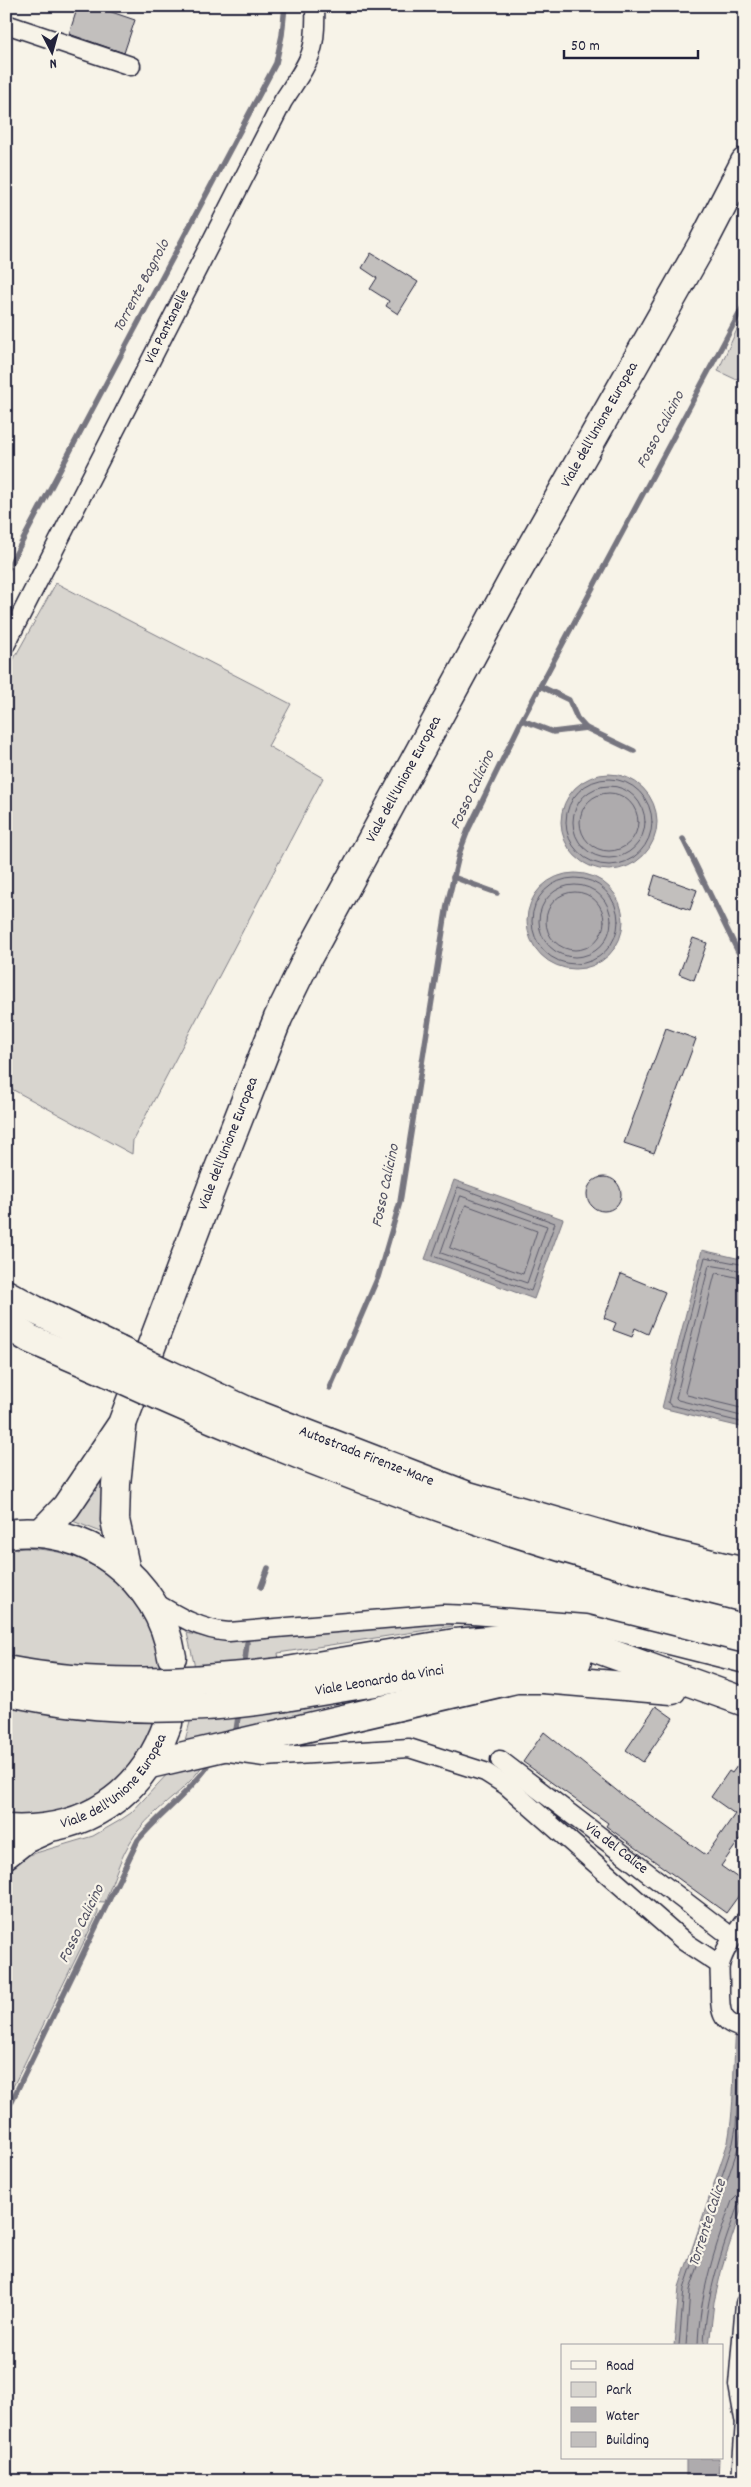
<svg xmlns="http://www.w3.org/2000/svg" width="751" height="2487" viewBox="0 0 751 2487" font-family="Dekko,sans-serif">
	<rect width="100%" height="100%" fill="#f7f3e8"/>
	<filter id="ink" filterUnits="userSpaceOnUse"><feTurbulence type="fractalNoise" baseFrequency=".02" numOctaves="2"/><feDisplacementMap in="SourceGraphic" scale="10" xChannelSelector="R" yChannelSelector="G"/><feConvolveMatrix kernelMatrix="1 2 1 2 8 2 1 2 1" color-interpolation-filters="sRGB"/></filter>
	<g filter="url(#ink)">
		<!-- green -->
		<g fill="#d8d5cf" stroke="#7d7c85">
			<polygon points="745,312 745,376 735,379 718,371"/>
			<polygon points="56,583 291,704 268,746 323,778 133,1140 132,1154 6,1086 6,673"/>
			<polygon points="103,1478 102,1531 101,1532 70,1520"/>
			<path d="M24,1548C39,1549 54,1550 69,1555C200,1601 185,1784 52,1814C37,1817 21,1815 6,1815V1550Z"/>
			<polygon points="439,1623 450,1623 453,1626 278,1653 286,1707 455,1681 184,1744 195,1704 197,1676 187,1633 217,1640 237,1640"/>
			<path d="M206,1760C188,1790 163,1802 142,1826C123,1847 115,1876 105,1902L89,1901V1908L98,1909V1913L6,2101V1873L29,1855L93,1836L119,1821L131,1813L171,1770Z"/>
		</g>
		<!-- water -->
		<g fill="#aeabad" stroke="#76747f">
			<circle cx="609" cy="822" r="48"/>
			<circle cx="575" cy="921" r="48"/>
			<polygon points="454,1180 563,1219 534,1299 425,1259"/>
			<polygon points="702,1250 745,1260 745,1428 662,1408"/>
			<path d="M745,1980V2199L723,2264L714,2302L709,2346H674L679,2287L728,2142C738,2088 729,2033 745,1980Z"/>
			<polygon points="686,2458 719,2458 718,2481 686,2481"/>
		</g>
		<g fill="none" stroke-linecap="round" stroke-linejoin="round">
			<!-- shore -->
			<g stroke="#5a5969" stroke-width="1">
				<circle cx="609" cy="822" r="43"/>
				<circle cx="609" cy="822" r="36"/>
				<circle cx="609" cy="822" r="29"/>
				<circle cx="575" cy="921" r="43"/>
				<circle cx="575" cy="921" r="36"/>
				<circle cx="575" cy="921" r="29"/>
				<polygon points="458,1187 555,1223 531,1291 433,1256"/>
				<polygon points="461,1196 547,1226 527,1283 441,1253"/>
				<polygon points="466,1205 537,1231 523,1274 450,1248"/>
				<polyline points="745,1265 705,1257 668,1402 670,1405 745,1423"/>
				<polyline points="745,1271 709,1265 676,1398 678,1400 745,1417"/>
				<polyline points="745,1279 717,1273 715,1274 685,1392 687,1395 745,1409"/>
				<polyline points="679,2346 684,2289 733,2143 736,2127 741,2037"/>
				<polyline points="686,2346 690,2290 739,2145 742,2127 745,2072"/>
				<path d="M698,2346C699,2296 715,2247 732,2201L737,2196L745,2194"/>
				<path d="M704,2346C705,2297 722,2250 738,2205L745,2201"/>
			</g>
			<!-- stream -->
			<g stroke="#76747f" stroke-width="5.5">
				<polyline points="6,572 276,63 282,35 285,6"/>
				<polyline points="540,686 569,700 577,718 586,728"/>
				<polyline points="522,720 553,732 586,728 634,751"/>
				<polyline points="683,839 745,966"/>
				<polyline points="453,877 497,893"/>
				<polyline points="330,1388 378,1277 400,1202 447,905 460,851 468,830 522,720 745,303"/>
				<polyline points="261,1587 268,1568"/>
				<polyline points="244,1669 247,1643"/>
				<polyline points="236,1731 239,1710"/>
				<path d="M6,2113L138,1840C161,1813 188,1794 208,1766"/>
			</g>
		</g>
		<!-- building -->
		<g fill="#c2bfbd" stroke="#22223b">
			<polygon points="78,6 94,6 135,20 124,53 69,34"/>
			<polygon points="371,253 418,282 398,314 386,306 389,301 370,289 377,278 362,268"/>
			<polygon points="655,875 697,890 690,910 649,895"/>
			<polygon points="693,938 707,943 694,980 679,974"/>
			<polygon points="666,1028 696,1039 654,1153 624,1143"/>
			<circle cx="604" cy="1194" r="17"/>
			<polygon points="621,1274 665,1292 648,1334 635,1328 632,1337 613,1330 616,1323 604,1318"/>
			<polygon points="656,1706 673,1718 643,1762 626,1750"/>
			<polygon points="544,1732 626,1798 706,1855 735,1814 711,1797 729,1771 732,1773 745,1755 745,1832 721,1866 745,1883 745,1887 726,1913 606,1826 608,1823 523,1762"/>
		</g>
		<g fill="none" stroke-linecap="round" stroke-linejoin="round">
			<defs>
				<g id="minor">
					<polyline points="6,24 131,66"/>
					<path id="s1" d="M6,644L283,101C309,61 317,55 315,6"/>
					<path d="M151,1600C176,1615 200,1630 229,1632L443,1614L473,1615L586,1624L745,1664"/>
					<polyline points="222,1751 264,1757 409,1748 485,1772 507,1786 685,1942 720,1965"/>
					<path id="s2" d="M500,1760L733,1938"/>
					<path d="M745,1920C736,1933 724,1949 720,1965C719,1970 720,1978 720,1984C720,2007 718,2025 745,2028"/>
					<polyline points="744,2419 738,2385 745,2303"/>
					<polyline points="741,2481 745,2420"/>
				</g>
				<g id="primary">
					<polyline points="122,1428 116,1484 115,1520 126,1571"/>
					<path id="s3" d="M41,1533L66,1507L122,1424L212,1186L278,1018L308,957L516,574L703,243L745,162"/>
					<path d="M6,1534C85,1522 160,1579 172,1657"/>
					<polyline points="281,1672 455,1643 525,1637 587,1645 745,1702"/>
					<path id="s4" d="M285,1697L519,1658H561L577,1661"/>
					<polyline points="150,1764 516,1679 543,1679 672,1690"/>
					<path id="s5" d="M6,1829C84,1834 142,1796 168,1723"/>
					<polyline points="6,1854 25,1839 45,1830"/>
				</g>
				<g id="motorway">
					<polyline points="6,1294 35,1310 118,1350"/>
					<polyline points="6,1324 30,1339 109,1373"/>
					<path id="s6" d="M168,1374L245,1410L468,1496L654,1550L745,1572"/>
					<path d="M160,1396C349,1480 544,1549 745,1598"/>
				</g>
			</defs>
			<!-- minor casing -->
			<use href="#minor" stroke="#22223b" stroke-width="21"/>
			<!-- primary casing -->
			<use href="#primary" stroke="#22223b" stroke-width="31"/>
			<!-- motorway casing -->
			<use href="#motorway" stroke="#22223b" stroke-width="31"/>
			<!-- minor -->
			<use href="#minor" stroke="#f7f3e8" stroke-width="18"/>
			<!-- primary -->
			<use href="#primary" stroke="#f7f3e8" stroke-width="28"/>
			<!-- motorway -->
			<use href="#motorway" stroke="#f7f3e8" stroke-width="28"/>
			<defs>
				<g id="primary-bridge">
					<path d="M6,1670C98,1688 189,1682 281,1672"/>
					<path d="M6,1691C99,1713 191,1712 285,1697"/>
				</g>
				<g id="motorway-bridge">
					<polyline points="118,1350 168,1374"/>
					<polyline points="109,1373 160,1396"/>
				</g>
			</defs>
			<!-- primary-bridge casing -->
			<use href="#primary-bridge" stroke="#22223b" stroke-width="31" stroke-linecap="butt"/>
			<!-- motorway-bridge casing -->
			<use href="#motorway-bridge" stroke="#22223b" stroke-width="31" stroke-linecap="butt"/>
			<!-- primary-bridge -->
			<use href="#primary-bridge" stroke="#f7f3e8" stroke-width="28"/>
			<!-- motorway-bridge -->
			<use href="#motorway-bridge" stroke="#f7f3e8" stroke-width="28"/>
		</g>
	</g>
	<g text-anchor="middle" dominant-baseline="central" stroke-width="4.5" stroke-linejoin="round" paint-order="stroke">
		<!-- street labels -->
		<g font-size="15" fill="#22223b" stroke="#f7f3e8">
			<text stroke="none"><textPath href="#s1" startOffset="356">Via Pantanelle</textPath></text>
			<text stroke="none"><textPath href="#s3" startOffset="1246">Viale dell'Unione Europea</textPath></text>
			<text stroke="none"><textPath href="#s3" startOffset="841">Viale dell'Unione Europea</textPath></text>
			<text stroke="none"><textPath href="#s3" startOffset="436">Viale dell'Unione Europea</textPath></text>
			<text stroke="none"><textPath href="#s6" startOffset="215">Autostrada Firenze-Mare</textPath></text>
			<text stroke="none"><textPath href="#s4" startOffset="96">Viale Leonardo da Vinci</textPath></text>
			<text stroke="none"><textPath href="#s5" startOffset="126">Viale dell'Unione Europea</textPath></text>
			<text stroke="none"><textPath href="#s2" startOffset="146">Via del Calice</textPath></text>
		</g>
		<!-- water labels -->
		<g font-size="16" font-style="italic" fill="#535263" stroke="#f7f3e8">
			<text transform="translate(142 286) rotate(-62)">Torrente Bagnolo</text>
			<text transform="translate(661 430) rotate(-62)">Fosso Calicino</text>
			<text transform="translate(473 790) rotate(-65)">Fosso Calicino</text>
			<text transform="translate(386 1186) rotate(-78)">Fosso Calicino</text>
			<text transform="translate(82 1924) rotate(-64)">Fosso Calicino</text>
			<text transform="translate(708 2223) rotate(-72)">Torrente Calice</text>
		</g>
	</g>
	<!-- margin -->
	<rect width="751" height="2487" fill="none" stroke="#f7f3e8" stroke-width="25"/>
	<rect x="12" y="12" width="726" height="2462" fill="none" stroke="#22223b" stroke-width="2" filter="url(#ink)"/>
	<!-- legend -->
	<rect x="561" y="2344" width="162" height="115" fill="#f7f3e8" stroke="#a29fa3"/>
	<rect x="571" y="2361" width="25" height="8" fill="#f7f3e8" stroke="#a29fa3"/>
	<text x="606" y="2370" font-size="15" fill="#22223b">Road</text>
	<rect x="571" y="2382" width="25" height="15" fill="#d8d5cf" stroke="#a29fa3"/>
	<text x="606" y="2394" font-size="15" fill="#22223b">Park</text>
	<rect x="571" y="2407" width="25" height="15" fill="#aeabad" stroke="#a29fa3"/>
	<text x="606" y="2420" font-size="15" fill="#22223b">Water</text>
	<rect x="571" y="2432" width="25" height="15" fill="#c2bfbd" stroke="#a29fa3"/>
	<text x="606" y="2444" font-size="15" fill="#22223b">Building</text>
	<!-- north arrow -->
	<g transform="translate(52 52) rotate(174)" stroke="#f7f3e8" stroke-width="4" paint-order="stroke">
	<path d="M0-4L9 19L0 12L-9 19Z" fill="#22223b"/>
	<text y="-8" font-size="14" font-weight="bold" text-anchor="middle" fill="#22223b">N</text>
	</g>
	<!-- scale -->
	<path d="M564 50v8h134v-8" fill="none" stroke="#22223b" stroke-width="2.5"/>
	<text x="571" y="50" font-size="15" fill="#22223b" stroke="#f7f3e8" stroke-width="4" paint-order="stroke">50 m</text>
</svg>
